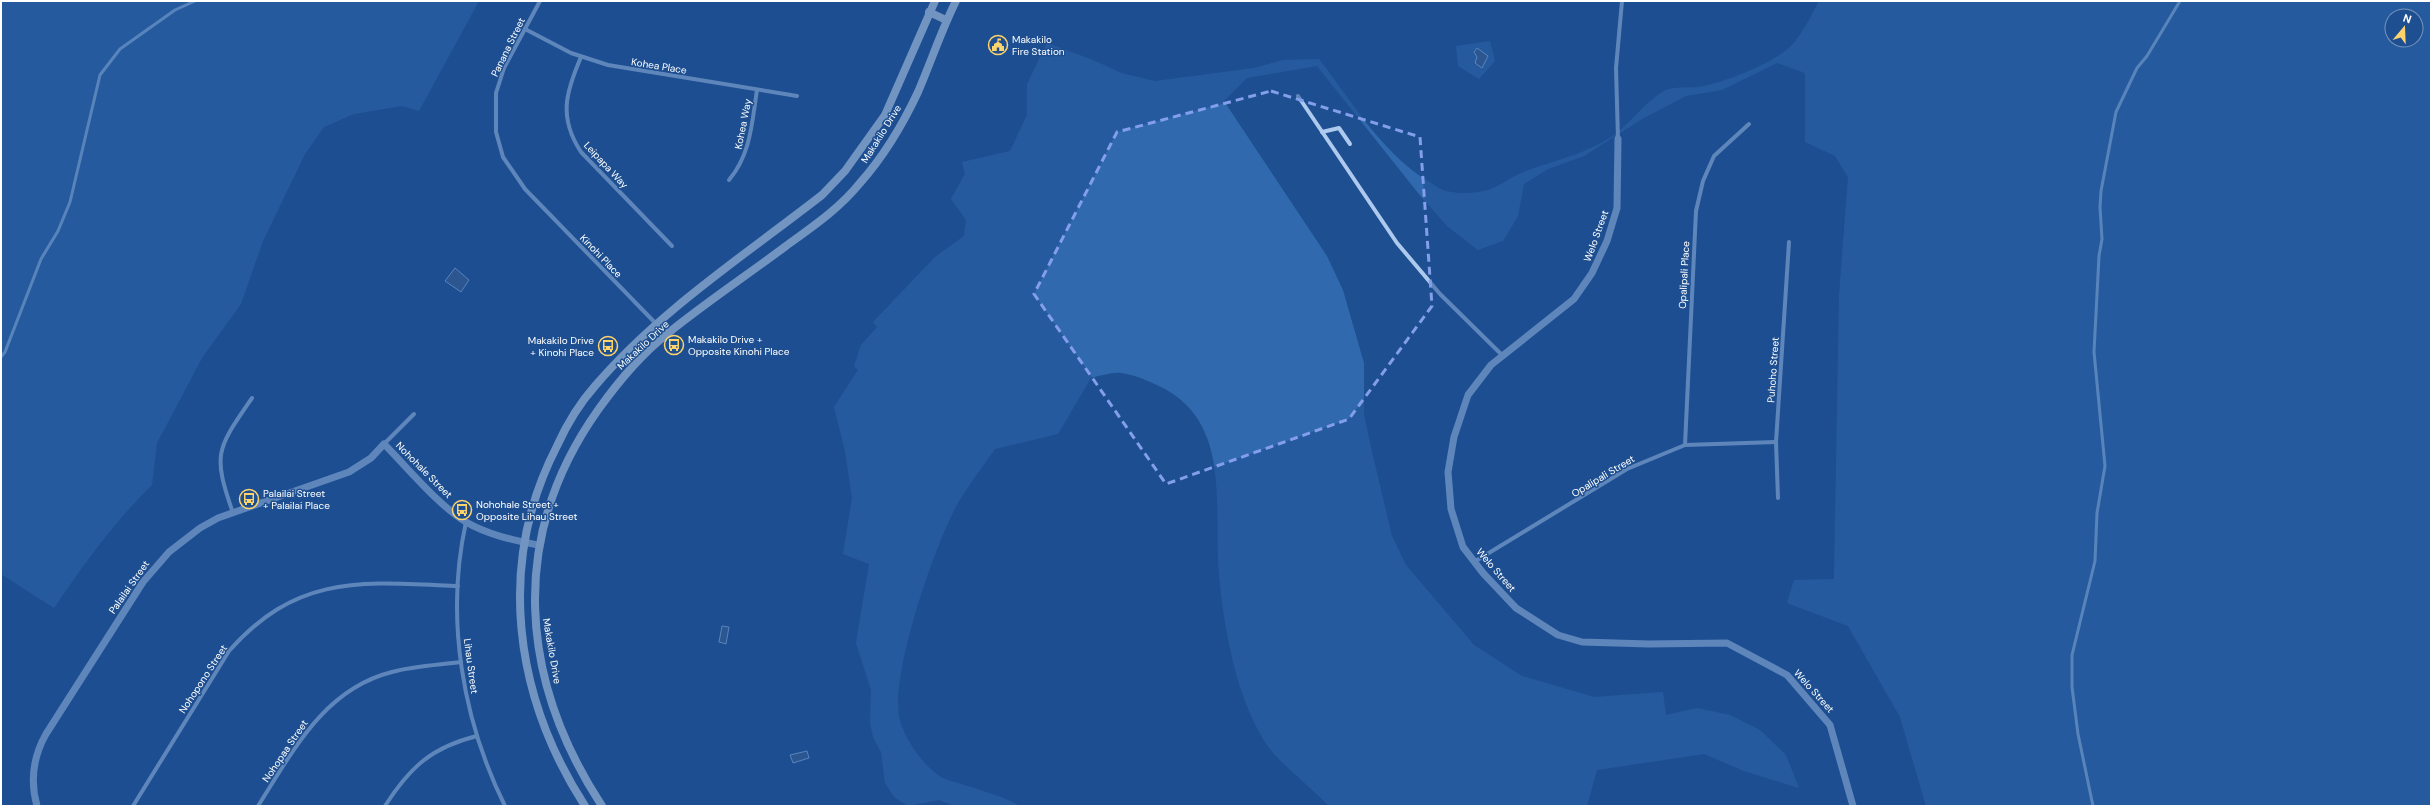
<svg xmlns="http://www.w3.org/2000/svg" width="2432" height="807" viewBox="0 0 2432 807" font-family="'DM Sans',sans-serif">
	<rect width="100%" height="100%" fill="#1d4f91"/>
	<!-- green -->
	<g fill="#3169ae" fill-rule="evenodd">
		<path d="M1,1H479L419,111L402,106L354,114L324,127L305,154L263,241L241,304L202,358L157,443L152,485C114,522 84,564 54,608L1,574Z"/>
		<path d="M1819,1H2431V806H1926L1900,717L1848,626L1787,603L1794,580L1834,579L1839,296L1848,177L1835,156L1805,142V73L1777,63L1722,90L1686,96L1642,119L1584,156L1548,169L1524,184L1518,216L1503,241L1478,250L1447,226L1418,193L1317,66L1247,78L1224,101L1327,256L1343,290L1364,363V414L1372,452L1392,536L1406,565L1474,645L1522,676L1594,697L1663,692L1666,715L1697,708L1730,715L1760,730L1786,755L1799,788L1744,771L1704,754L1597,770L1587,806H1329C1311,788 1291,772 1274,754C1261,739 1251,717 1244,698C1231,663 1222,612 1219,574C1213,509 1233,425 1163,388C1151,382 1136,375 1121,373C1112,372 1100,376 1091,378L1058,434L995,449C983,466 970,483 959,501C936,541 888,678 900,721C906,741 922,763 938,775C943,779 952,781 958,783C979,790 1000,795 1020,806H955L939,800L908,806L894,797L885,783L881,752L873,737L870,722L871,690L856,643L869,564L843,554L852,498L845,451L834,407L858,370L854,366L861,345L877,327L873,322L935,257L964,236L966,220L951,199L965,174L962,162L1010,151L1027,115V84L1047,43L1093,60L1121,73L1155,81L1254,68L1283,60L1319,59C1352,102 1380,150 1426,180C1432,183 1439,189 1445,191C1459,194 1478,194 1491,189C1501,185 1510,178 1519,174C1550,161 1586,155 1614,135C1631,123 1651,95 1669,89C1680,86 1693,89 1704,86C1727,81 1774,63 1791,46C1803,33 1811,16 1819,1ZM2392,16H2416V40H2392Z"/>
		<polygon points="1490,41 1495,61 1479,79 1458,66 1456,46"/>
	</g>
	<!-- water -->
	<g fill="#3c608f" stroke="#a1c5ef">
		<polygon points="1477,48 1488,56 1482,68 1475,63 1477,57 1474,52"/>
		<polygon points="455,268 469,280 461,292 445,281"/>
		<polygon points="722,626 729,627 726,644 719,642"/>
		<polygon points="807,751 809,758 793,763 790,755"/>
	</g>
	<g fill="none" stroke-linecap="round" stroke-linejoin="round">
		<!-- stream -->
		<g stroke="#a1c5ef" stroke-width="3">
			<polyline points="1,357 5,352 41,259 58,231 70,202 100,75 120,49 175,10 195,1"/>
			<polyline points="2093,806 2078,734 2072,687 2072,655 2095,561 2097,513 2105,466 2094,352 2099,256 2102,239 2100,207 2101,191 2116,112 2137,68 2147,56 2180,1"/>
		</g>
		<!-- minor -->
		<g stroke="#adcaee" stroke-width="4">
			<polyline points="540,1 504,68 496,93 496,132 503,157 525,189 666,334"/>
			<polyline points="525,29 571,53 608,65 797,96"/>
			<path d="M581,57C566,92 558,117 581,152L672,246"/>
			<polyline points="1298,96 1397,243 1440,294 1502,355"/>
			<polyline points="1322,132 1339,128 1350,144"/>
			<polyline points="1618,139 1616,68 1622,1"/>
			<path d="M729,180C751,154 752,122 757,90"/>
			<polyline points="384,444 414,414"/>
			<polyline points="1685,445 1696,211 1703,181 1714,156 1749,124"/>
			<polyline points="1778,498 1776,442 1789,242"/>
			<path d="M233,513C212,453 217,449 252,398"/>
			<path d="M466,522C445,617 462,719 505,806"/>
			<polyline points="1474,562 1627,469 1685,445 1776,442"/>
			<path d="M133,806L229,651C298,573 363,582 458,586"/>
			<path d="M258,806C293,751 324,689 392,672C414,666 438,665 461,662"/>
			<path d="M385,806C410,767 432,747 477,736"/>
		</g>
		<!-- tertiary -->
		<g stroke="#adcaee" stroke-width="7">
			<polyline points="1618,139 1617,208 1607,241 1592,273 1574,299 1491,365 1468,395 1454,437 1448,472 1451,509 1463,547 1483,573 1516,608 1558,635 1582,642 1649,644 1727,643 1787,675 1830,725 1853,806"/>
			<path d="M37,806C30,781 33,757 46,734L143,582L169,552L200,528L218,518L349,472L371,458L384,444C408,468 438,505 466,522C488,535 514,540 538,545"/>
		</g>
		<!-- secondary -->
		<g stroke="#dae8fa" stroke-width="8">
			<polyline points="929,12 946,20"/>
			<path d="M585,806C514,696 496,564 557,446C567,424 579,404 595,386C659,311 745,255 822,195L845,171L885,115L935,1"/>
			<path d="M602,806C519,679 508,537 598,410C618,382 639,356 667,334C705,303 746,276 786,246C812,227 839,209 860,183C884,156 903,124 918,92C931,62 941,31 956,1"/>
		</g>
	</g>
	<!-- marked area -->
	<path d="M0 0H2432V807H0ZM1271,91L1420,137L1432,306L1349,419L1166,484L1034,294L1117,132Z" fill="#1d4f91" fill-opacity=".55" fill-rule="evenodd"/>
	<path fill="none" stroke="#839eea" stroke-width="3" stroke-dasharray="8 5" stroke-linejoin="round" d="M1271,91L1420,137L1432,306L1349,419L1166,484L1034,294L1117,132Z"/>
	<!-- icons -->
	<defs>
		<symbol id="civic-ring" viewBox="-11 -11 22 22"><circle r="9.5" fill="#1d4f91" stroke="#fdd36c" stroke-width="1.5"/><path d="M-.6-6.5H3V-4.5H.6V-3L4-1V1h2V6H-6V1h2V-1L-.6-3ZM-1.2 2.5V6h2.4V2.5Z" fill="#fdd36c"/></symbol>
		<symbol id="bus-ring" viewBox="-11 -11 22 22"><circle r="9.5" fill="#1d4f91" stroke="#fdd36c" stroke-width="1.5"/><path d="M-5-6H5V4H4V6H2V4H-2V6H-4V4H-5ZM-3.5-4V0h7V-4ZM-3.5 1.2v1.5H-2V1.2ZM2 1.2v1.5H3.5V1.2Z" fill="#fdd36c"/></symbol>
	</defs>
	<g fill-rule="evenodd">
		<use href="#civic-ring" x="987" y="34" width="22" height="22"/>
		<use href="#bus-ring" x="663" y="334" width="22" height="22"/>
		<use href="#bus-ring" x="597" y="335" width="22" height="22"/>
		<use href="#bus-ring" x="238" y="488" width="22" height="22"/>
		<use href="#bus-ring" x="451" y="499" width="22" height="22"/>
	</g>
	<g text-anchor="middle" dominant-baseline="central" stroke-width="3" stroke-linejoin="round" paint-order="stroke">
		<!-- poi labels -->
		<g font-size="10" fill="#fff" stroke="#1d4f91" text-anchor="start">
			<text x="1012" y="39">Makakilo<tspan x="1012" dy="12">Fire Station</tspan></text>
			<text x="688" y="339">Makakilo Drive +<tspan x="688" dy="12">Opposite Kinohi Place</tspan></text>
			<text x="594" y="340" text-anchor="end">Makakilo Drive<tspan x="594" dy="12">+ Kinohi Place</tspan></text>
			<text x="263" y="493">Palailai Street<tspan x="263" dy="12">+ Palailai Place</tspan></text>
			<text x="476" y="504">Nohohale Street +<tspan x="476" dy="12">Opposite Lihau Street</tspan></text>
		</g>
		<!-- street labels -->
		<g font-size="10" fill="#fff" stroke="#1d4f91">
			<text transform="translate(508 47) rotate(-64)">Panana Street</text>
			<text transform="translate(659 66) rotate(9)">Kohea Place</text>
			<text transform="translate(743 124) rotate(-79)">Kohea Way</text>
			<text transform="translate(881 134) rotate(-58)">Makakilo Drive</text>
			<text transform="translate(606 165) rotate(47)">Leipapa Way</text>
			<text transform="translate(1596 236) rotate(-70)">Welo Street</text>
			<text transform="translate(601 256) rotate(46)">Kinohi Place</text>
			<text transform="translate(1684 275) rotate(-87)">Opalipali Place</text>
			<text transform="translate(643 345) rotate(-43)">Makakilo Drive</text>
			<text transform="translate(1773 370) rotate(-86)">Puhoho Street</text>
			<text transform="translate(424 470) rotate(45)">Nohohale Street</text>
			<text transform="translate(1603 476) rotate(-31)">Opalipali Street</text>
			<text transform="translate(1496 570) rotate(49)">Welo Street</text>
			<text transform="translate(129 587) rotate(-55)">Palailai Street</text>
			<text transform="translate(552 651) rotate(80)">Makakilo Drive</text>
			<text transform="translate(471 666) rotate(82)">Lihau Street</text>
			<text transform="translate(203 679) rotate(-57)">Nohopono Street</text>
			<text transform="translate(1814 691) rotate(48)">Welo Street</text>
			<text transform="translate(285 751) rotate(-56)">Nohopaa Street</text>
		</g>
	</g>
	<!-- border -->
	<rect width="2432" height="807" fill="none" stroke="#ffffff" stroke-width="4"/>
	<!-- north arrow -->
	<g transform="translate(2404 28) rotate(19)"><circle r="19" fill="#1d4f91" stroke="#7795bd"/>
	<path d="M0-3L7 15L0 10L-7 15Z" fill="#fdd36c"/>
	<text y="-6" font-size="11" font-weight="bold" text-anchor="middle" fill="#ffffff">N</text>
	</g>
</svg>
